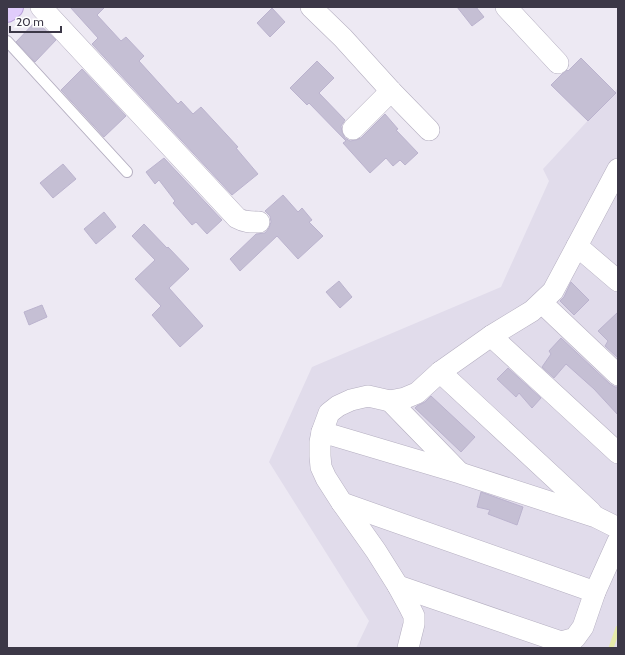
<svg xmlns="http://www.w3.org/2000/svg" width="625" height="655" viewBox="0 0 625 655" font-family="Cabin,sans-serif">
	<rect width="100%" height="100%" fill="#ede9f3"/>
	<!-- residential -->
	<polygon fill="#e1dceb" points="618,88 618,648 356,648 369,621 269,462 312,367 501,287 549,181 543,169"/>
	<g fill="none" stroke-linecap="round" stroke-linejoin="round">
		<!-- stream -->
		<polyline stroke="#e6ebaa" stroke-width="5" points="611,648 618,628"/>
	</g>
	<!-- building -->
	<g fill="#c5bfd4" stroke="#bbb3ce">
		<polygon points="70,7 105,7 97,15 121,41 126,37 144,56 139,61 178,104 181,101 193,114 201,107 238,147 236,148 258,174 232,195 92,44 98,38"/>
		<polygon points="457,7 476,7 484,17 472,26"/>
		<polygon points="272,8 285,22 270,37 257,23"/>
		<polygon points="36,21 56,40 35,62 16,42"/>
		<polygon points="581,58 616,93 588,121 551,85 562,74 567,70 568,71"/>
		<polygon points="317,61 334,78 319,93 345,120 341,126 342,132 345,138 350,141 356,140 361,138 385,114 398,129 396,130 418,153 405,165 400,160 393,166 386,158 370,173 343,143 346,141 309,103 307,105 290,88"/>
		<polygon points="82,69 126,116 104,137 61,90"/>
		<polygon points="164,158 222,220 207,234 196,222 192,225 173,203 175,201 159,180 155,184 146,172"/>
		<polygon points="63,164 76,179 53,198 40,183"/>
		<polygon points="283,195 298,212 302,208 312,220 309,222 323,236 298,259 277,236 240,271 230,259 256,234 265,233 269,228 271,222 270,216 265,211"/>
		<polygon points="104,212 116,227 96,244 84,229"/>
		<polygon points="144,224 167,248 168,247 189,269 169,288 203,326 180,347 152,315 161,306 135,279 155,260 132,236"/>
		<polygon points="339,281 352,297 340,308 326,292"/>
		<polygon points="571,282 589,300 574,315 560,301 564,297"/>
		<polygon points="42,305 47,317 29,325 24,312"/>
		<polygon points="618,312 618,358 605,346 608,341 598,331"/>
		<polygon points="561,338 610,384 615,387 618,387 618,415 594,389 566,364 554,378 542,367 551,354 549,351"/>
		<polygon points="508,368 541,398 532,408 519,393 516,397 497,379"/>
		<polygon points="431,396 475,437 461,452 415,408 417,406 425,402"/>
		<polygon points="481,492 523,507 517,525 488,514 490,510 477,507"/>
	</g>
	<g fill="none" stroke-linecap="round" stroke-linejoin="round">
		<defs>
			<polyline id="service" points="7,41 127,172"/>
			<g id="minor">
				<path d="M41,7L237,218C244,222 250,222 259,222"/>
				<polyline points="311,7 343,38 391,91 429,130"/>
				<polyline points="506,7 558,63"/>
				<polyline points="353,129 391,91"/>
				<polyline points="577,246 618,281"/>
				<polyline points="542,303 618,375"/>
				<polyline points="491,336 618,453"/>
				<polyline points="440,372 591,512"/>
				<polyline points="390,401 459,472"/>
				<polyline points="322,432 460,473 596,517 618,528"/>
				<polyline points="342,503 595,592"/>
				<polyline points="398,586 561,642 575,638 583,627 595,592 618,541"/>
				<polyline points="408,648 414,624 414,616 410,608 398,586 376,551 342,503 326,478 321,467 320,456 320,442 322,432 329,413 338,406 351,400 368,396 390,401 405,398 417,393 440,372 491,336 532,311 553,291 618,169"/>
			</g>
			<polyline id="secondary" points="7,11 12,7"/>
		</defs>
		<!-- service casing -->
		<use href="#service" stroke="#b5afc1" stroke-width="12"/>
		<!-- minor casing -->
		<use href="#minor" stroke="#b5afc1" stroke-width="22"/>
		<!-- secondary casing -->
		<use href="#secondary" stroke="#b9a3d9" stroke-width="24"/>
		<!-- service -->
		<use href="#service" stroke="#fff" stroke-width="10"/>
		<!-- minor -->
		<use href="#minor" stroke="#fff" stroke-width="21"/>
		<!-- secondary -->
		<use href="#secondary" stroke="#e0ccfb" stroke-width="22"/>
	</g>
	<!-- border -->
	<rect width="625" height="655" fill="none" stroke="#3c3847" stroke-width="16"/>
	<!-- scale -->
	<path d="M10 26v6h51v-6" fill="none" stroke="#3c3847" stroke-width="2"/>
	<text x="16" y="26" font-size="12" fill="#3c3847" stroke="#ffffff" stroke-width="3" paint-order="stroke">20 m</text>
</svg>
